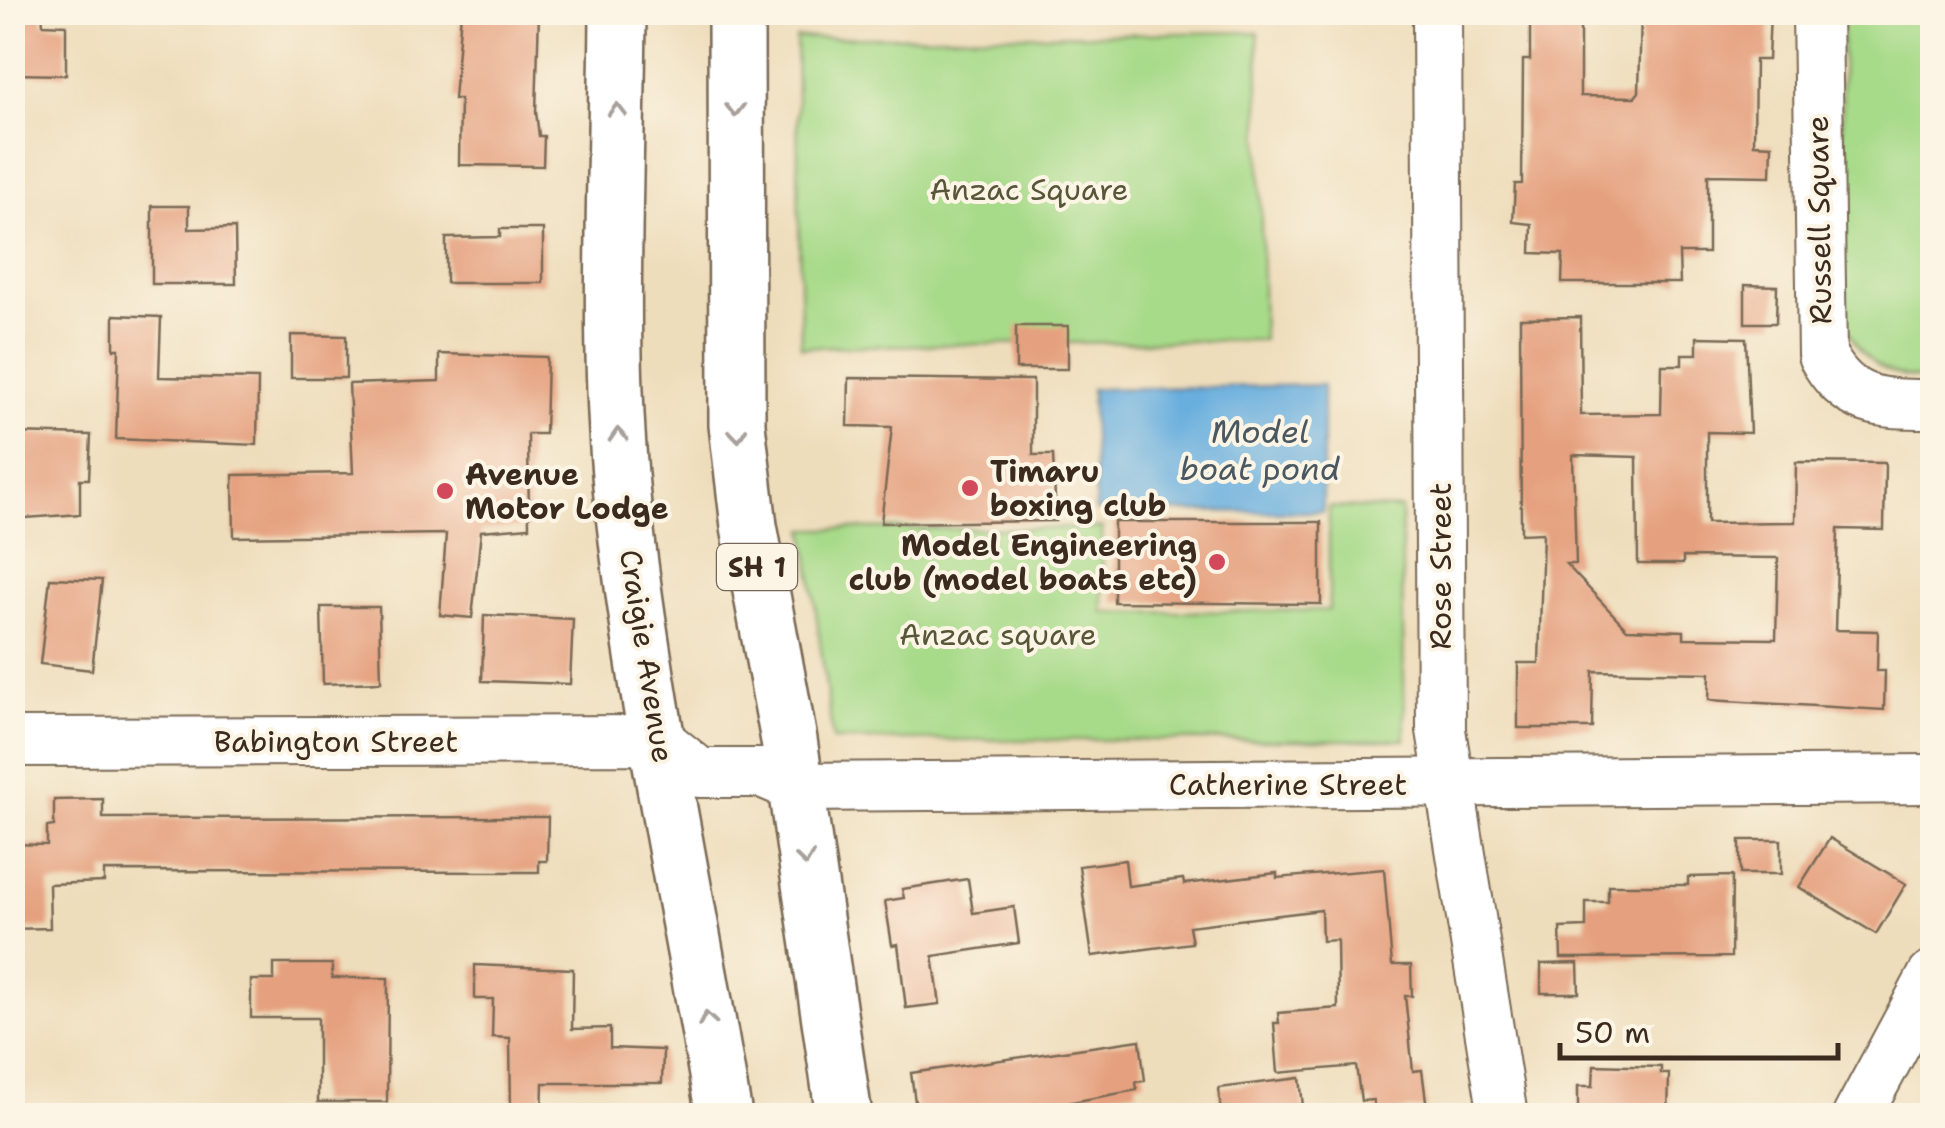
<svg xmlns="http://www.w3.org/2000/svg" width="1945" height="1128" viewBox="0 0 1945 1128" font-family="'Shantell Sans',sans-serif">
	<rect width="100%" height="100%" fill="#fcf5e5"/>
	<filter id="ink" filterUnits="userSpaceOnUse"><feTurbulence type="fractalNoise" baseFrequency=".01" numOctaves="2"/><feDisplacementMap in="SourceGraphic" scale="20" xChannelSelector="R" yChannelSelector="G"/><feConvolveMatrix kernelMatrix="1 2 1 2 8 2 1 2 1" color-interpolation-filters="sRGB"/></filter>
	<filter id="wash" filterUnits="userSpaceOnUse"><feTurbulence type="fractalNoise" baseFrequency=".0048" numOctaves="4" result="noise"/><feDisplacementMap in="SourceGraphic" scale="40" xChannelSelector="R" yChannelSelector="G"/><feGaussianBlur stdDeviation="2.25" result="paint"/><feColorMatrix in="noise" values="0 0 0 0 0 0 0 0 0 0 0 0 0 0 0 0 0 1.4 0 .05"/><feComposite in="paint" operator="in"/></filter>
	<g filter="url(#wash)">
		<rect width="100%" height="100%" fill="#edb"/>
		<!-- green -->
		<g fill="#a7da89" stroke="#718254" stroke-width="2.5">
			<path d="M1842,13H1932V379C1887,380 1858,360 1843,317Z"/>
			<polygon points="1258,32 1263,340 801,347 796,38"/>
			<polygon points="1329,507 1401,509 1405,740 833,740 805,529 1102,528 1103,613 1329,610"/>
		</g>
		<!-- water -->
		<polygon fill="#67aede" stroke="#516c7e" stroke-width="2.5" points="1323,385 1323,512 1096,511 1091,389"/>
		<g id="blocks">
			<!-- building -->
			<g fill="#e5a17f" fill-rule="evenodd">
				<polygon points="12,12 42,12 43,24 66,25 66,75 12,74"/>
				<polygon points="461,12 539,12 536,112 539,136 544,136 543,166 459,165 460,99 454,99"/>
				<polygon points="1530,12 1580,12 1580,96 1635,97 1639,92 1641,12 1770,12 1768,60 1755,60 1754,144 1772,145 1771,176 1708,175 1708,253 1679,253 1680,283 1562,283 1563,254 1531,253 1532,224 1513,222 1515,184 1522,184 1523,60 1530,60"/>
				<polygon points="152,206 189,206 189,229 235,228 236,284 152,284"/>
				<polygon points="500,229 543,229 543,283 446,283 446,238 500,237"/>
				<polygon points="1745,285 1777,286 1776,323 1745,323"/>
				<polygon points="114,315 161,317 159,377 258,379 257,445 116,439 119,349 114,349"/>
				<path d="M1580,317L1581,415L1661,414L1662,365H1682V354H1697V337L1746,338L1750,433L1707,432V523L1795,522L1796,462L1885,463L1884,530L1838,529L1835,630L1878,631L1877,671H1885L1884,710L1709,700L1710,673L1593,671L1592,728H1518V663H1539L1543,533L1521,534L1520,318ZM1573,455L1637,457L1638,564H1683V557L1778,558L1776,639L1684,638V631L1627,629L1566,564H1576Z"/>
				<rect x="1016" y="326" width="52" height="43"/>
				<polygon points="291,335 346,336 346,378 291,378"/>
				<polygon points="439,354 547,357 545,434 528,434 529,527 481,531 472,618 440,615 446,534 234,537 233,475 353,473 349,384 439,381"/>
				<polygon points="849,378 1033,380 1033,455 1053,455 1056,521 881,523 892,427 848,426"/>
				<polygon points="14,433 91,435 89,479 80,479 80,514 12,519"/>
				<polygon points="1114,522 1321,522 1321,604 1114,602"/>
				<polygon points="50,578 102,580 92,670 40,664"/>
				<polygon points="321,607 379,607 381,682 323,684"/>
				<polygon points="484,615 573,619 570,684 482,681"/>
				<polygon points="103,799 103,818 548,817 547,861 539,861 539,872 104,871 104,882 49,884 50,928 12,929 12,844 47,845 47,827 54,826 54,800"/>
				<polygon points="1830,838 1906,884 1876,934 1799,887"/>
				<rect x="1740" y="840" width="41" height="34"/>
				<polygon points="1125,860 1128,886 1183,879 1184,884 1277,873 1277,878 1384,869 1392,965 1411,965 1412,996 1405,996 1413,1071 1422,1070 1427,1108 1375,1114 1373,1100 1361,1101 1356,1066 1278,1073 1274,1023 1279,1023 1278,1013 1338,1008 1337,940 1322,941 1321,910 1189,926 1192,943 1092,956 1079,866"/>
				<polygon points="1732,876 1731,957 1561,958 1560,928 1586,927 1586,902 1608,902 1608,885 1688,885 1688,877"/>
				<polygon points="968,879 973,913 1014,907 1019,943 933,956 940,1004 906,1008 898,944 892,945 885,901 904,898 902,889"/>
				<polygon points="1578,963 1579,993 1541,993 1541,964"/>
				<polygon points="274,964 332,964 332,978 388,978 387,1102 318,1102 318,1018 251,1018 251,980 274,980"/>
				<polygon points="475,965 573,969 572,1029 610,1028 610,1048 663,1050 662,1083 543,1083 542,1116 511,1116 510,1038 492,1037 493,999 475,999"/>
				<polygon points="1140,1040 1145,1081 1136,1082 1137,1090 1045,1107 1046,1116 917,1116 911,1073"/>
				<polygon points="1594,1065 1661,1067 1661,1074 1669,1074 1668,1116 1578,1116 1578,1086 1593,1086"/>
				<polygon points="1300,1078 1304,1116 1221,1116 1219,1088"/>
			</g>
		</g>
	</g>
	<g filter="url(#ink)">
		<use href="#blocks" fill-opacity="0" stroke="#7a6955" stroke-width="2.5"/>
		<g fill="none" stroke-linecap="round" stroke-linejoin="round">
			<defs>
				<g id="minor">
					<polyline points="1437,12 1441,730 1503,1116"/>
					<path d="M1817,12L1822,355C1848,405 1882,404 1932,404"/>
					<polyline points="12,742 659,740 700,773 762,773 795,787 1932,779"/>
					<polyline points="1857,1116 1932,976"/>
				</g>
				<g id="highway">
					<path d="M618,12C617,173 606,337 622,496C644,704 690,910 724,1116"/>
					<polyline points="736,12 737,425 749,526 789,740 844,1116"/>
				</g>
			</defs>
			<!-- minor casing -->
			<use href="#minor" stroke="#7a6955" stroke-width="52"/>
			<!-- highway casing -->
			<use href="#highway" stroke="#7a6955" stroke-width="60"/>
			<!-- minor -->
			<use href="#minor" stroke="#fff" stroke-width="48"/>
			<!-- highway -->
			<use href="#highway" stroke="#fff" stroke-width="55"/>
		</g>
		<!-- one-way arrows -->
		<defs><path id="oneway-chevron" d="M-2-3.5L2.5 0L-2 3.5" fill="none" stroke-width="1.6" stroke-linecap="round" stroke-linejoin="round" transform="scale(2.5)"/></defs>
		<g stroke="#a79f9a">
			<use href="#oneway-chevron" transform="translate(617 110) rotate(-90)"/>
			<use href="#oneway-chevron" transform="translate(735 110) rotate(90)"/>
			<use href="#oneway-chevron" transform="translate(618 435) rotate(-94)"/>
			<use href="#oneway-chevron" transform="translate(738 435) rotate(84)"/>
			<use href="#oneway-chevron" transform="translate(805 859) rotate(82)"/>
			<use href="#oneway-chevron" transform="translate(707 1019) rotate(-100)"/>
		</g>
	</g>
	<!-- markers -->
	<g fill="#d1495b" stroke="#fcf5e5" stroke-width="4">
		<circle cx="970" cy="488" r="10"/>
		<circle cx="445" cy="491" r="10"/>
		<circle cx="1217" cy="562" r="10"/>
	</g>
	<g text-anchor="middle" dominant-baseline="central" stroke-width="8" stroke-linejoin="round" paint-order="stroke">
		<!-- shield labels -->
		<rect fill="#fcf5e5" stroke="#75675a" stroke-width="2.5" x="717" y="544" width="80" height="46" rx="8"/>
		<g font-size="28" font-weight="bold" fill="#3b2a1e">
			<text x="757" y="567">SH 1</text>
		</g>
		<!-- park labels -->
		<g font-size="30" fill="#565639" stroke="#fcf5e5">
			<text x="1029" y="189">Anzac Square</text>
			<text x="998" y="634">Anzac square</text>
		</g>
		<!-- street labels -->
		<g font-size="30" fill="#3b2a1e" stroke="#fcf5e5">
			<text transform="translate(1819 220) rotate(-91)">Russell Square</text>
			<text transform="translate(1440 566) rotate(-90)">Rose Street</text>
			<text transform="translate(647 656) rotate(81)">Craigie Avenue</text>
			<text x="336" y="741">Babington Street</text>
			<text x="1288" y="784">Catherine Street</text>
		</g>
		<!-- poi labels -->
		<g font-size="30" font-weight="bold" fill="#3b2a1e" stroke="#fcf5e5" text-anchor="start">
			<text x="990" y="471">Timaru<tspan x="990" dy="34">boxing club</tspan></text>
			<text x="465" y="474">Avenue<tspan x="465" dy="34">Motor Lodge</tspan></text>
			<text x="1197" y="545" text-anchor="end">Model Engineering<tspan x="1197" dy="34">club (model boats etc)</tspan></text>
		</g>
		<!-- water labels -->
		<g font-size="32" font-style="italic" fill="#4a5861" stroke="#fcf5e5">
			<text x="1260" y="431">Model<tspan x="1260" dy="37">boat pond</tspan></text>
		</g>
	</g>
	<!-- margin -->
	<rect width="1945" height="1128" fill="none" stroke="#fcf5e5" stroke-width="50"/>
	<!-- scale -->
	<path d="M1560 1043v15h278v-15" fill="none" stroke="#3b2a1e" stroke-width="5"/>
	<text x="1575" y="1043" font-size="30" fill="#3b2a1e" stroke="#fcf5e5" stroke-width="8" paint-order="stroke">50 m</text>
</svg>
